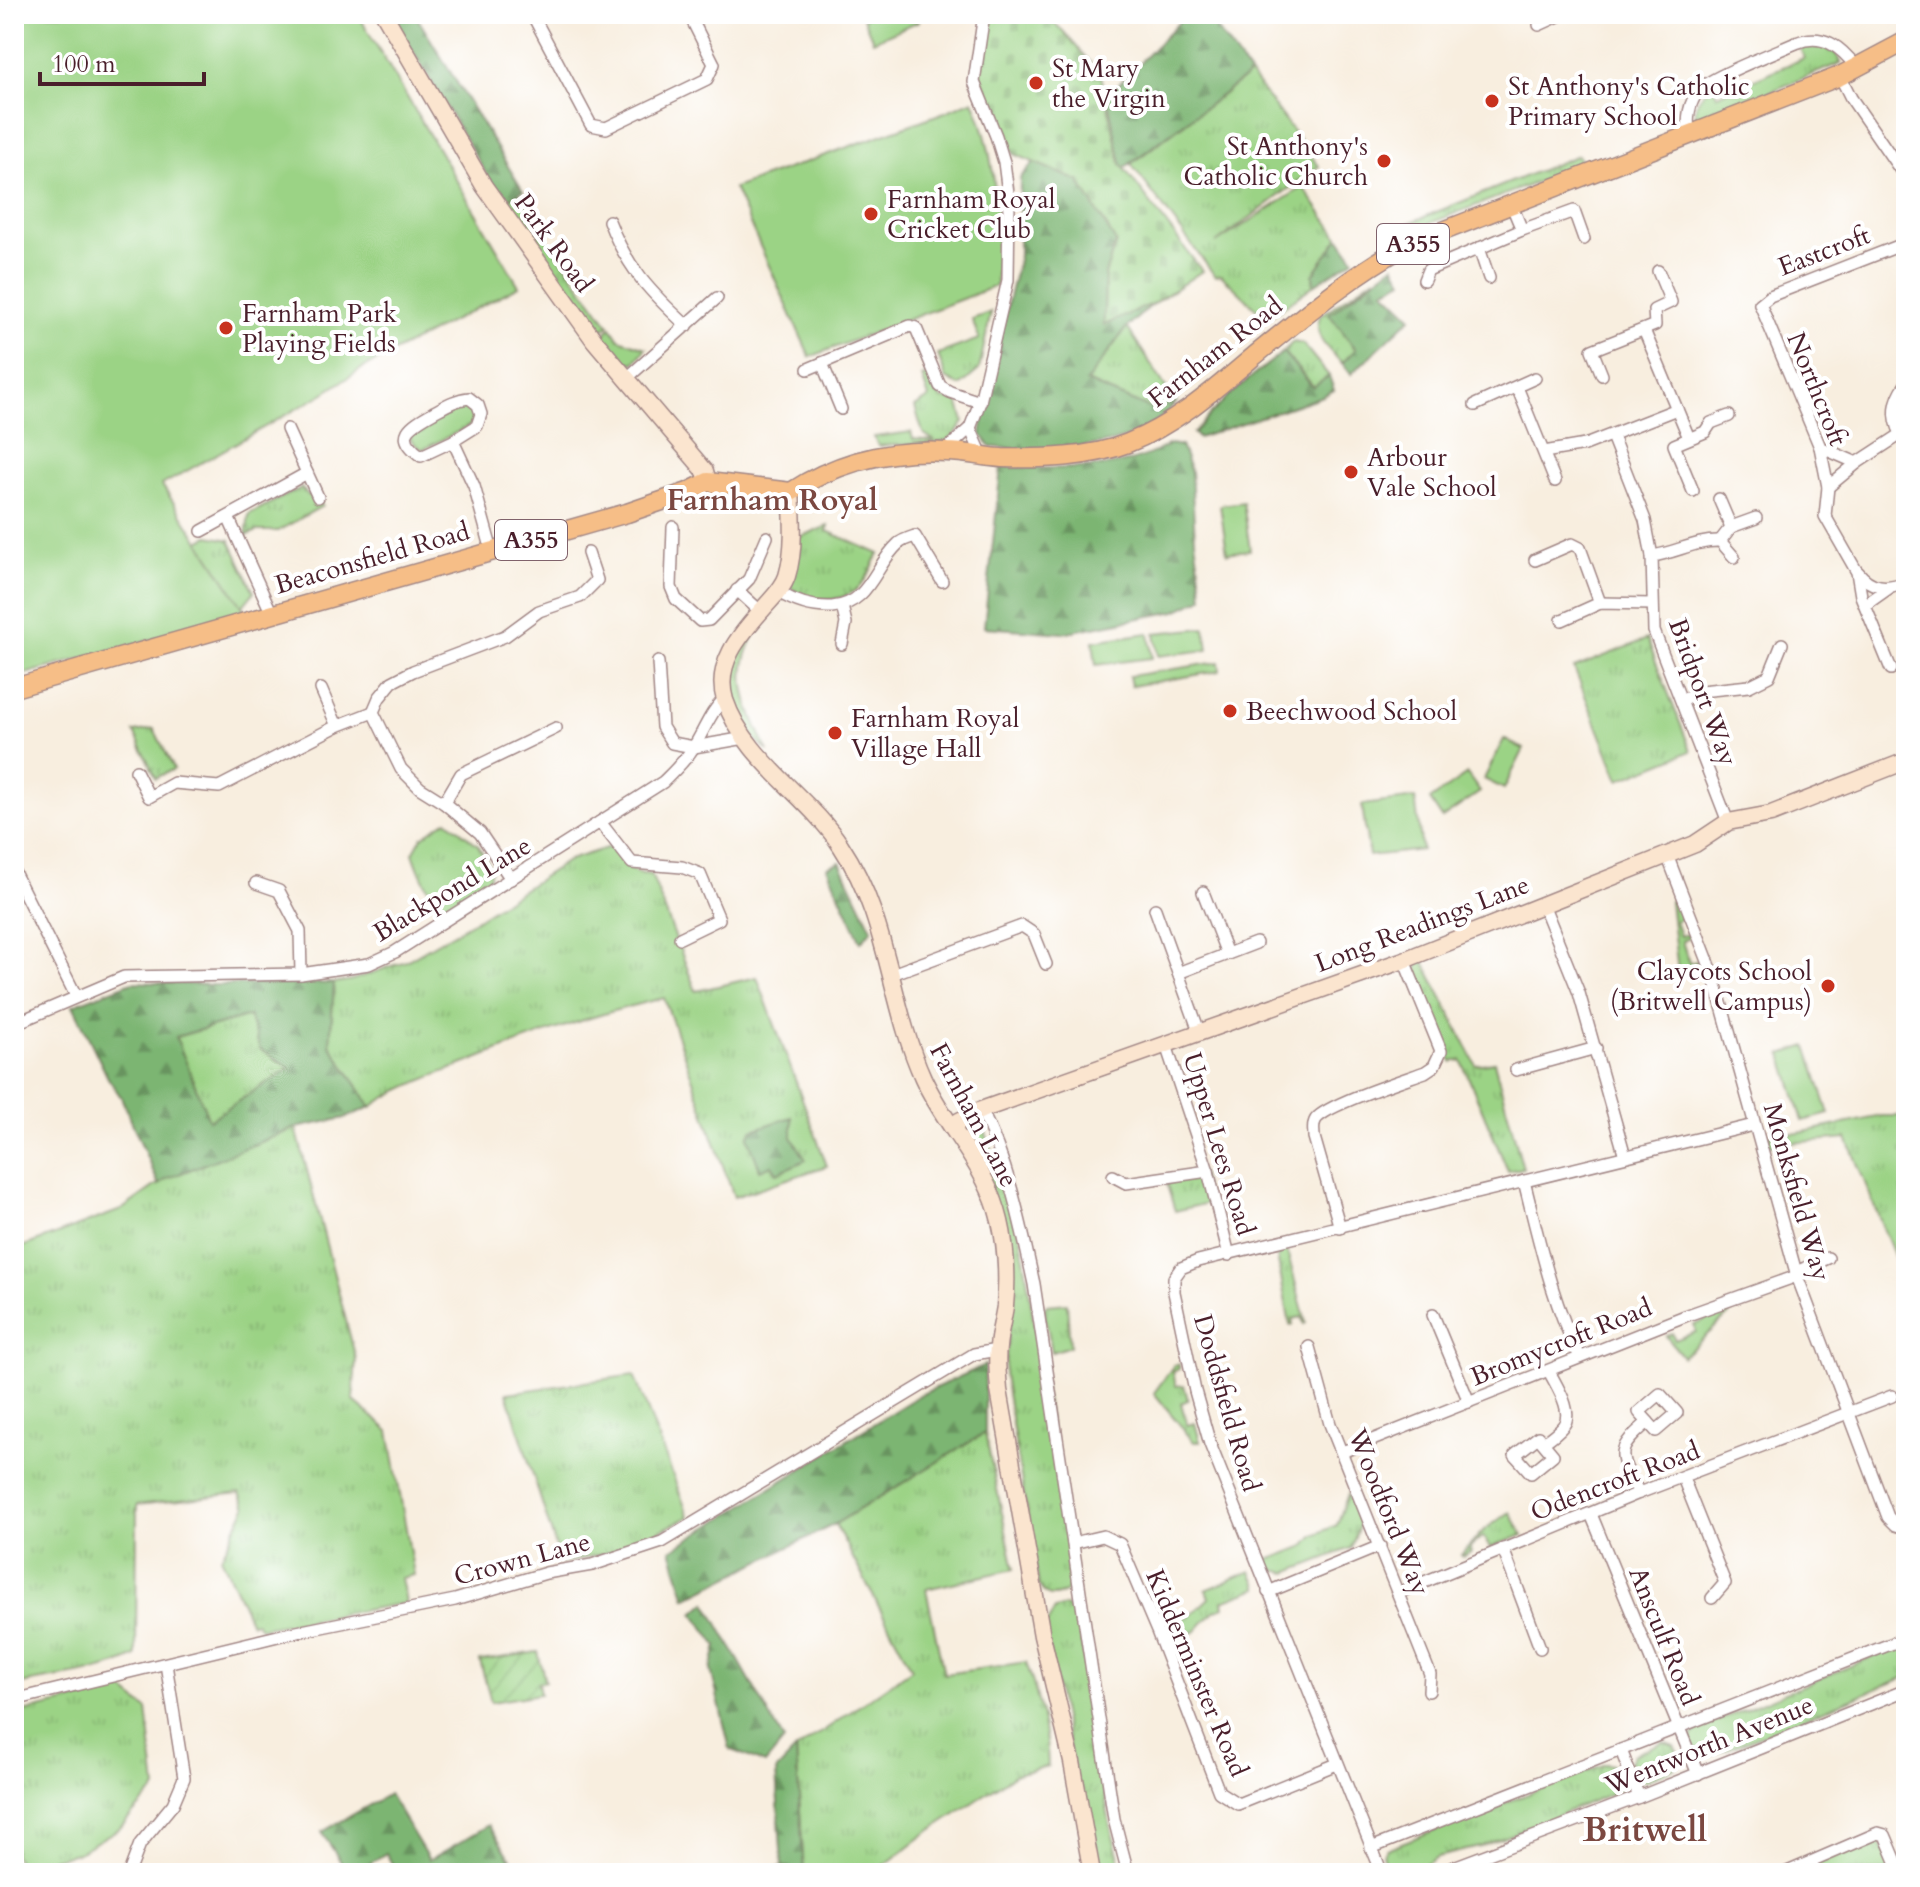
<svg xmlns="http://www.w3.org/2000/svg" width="1920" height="1887" viewBox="0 0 1920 1887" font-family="Cardo,serif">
	<defs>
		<pattern id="grass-tufts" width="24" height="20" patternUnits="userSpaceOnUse" patternTransform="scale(2)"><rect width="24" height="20" fill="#9bd385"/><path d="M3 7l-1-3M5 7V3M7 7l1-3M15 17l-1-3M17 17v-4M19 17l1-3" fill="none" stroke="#87b573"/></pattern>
		<pattern id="forest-firs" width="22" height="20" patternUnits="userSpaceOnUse" patternTransform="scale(2)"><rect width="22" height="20" fill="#7cb572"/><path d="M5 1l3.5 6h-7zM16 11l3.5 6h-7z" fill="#68935e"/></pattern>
		<pattern id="cemetery-stones" width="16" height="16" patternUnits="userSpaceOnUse" patternTransform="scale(2)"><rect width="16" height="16" fill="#9bd385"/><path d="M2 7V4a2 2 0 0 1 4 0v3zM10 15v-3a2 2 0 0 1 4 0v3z" fill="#87b573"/></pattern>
		<pattern id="garden-furrows" width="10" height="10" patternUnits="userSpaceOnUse" patternTransform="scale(2)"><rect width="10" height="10" fill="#9bd385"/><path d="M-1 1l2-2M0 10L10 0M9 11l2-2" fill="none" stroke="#87b573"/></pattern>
	</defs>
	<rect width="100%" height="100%" fill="#fff"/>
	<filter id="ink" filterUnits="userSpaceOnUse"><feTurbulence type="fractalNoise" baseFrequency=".0125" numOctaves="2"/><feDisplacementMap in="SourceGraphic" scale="16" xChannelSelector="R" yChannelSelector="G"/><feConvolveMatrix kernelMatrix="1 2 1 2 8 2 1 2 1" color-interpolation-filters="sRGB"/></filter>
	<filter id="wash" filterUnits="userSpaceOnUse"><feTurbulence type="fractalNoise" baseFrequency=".006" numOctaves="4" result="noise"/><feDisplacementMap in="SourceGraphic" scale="32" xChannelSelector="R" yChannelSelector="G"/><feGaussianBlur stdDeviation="1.8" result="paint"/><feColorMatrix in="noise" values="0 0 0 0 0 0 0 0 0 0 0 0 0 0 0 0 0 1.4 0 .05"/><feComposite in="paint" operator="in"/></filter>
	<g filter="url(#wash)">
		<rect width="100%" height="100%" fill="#f8eedf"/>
		<!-- grass -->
		<g fill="url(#grass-tufts)" stroke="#727958" stroke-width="2">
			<path d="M1810,45C1822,44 1838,50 1841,63L1697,121C1692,106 1699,94 1713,86L1717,95L1804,58L1800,48Z"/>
			<polygon points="1250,74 1319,166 1216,243 1303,187 1339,237 1313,275 1314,285 1267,319 1221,275 1215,276 1131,164"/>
			<polygon points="1578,155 1582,165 1394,237 1384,233"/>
			<polygon points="519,194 541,227 528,240 503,202"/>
			<polygon points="542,232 609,325 598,333 595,327 599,321 530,243"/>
			<path d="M1375,277L1330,314L1356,350L1342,363C1328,349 1312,337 1320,316Z"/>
			<polygon points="991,312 979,370 960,386 946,378 938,354 979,339 972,319"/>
			<polygon points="611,327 619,339 646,348 634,363 620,362 601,337"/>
			<polygon points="1127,327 1176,403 1151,409 1086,382"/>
			<polygon points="1293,342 1303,344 1329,376 1314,387 1283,352"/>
			<path d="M931,374L933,389L942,399L958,400L964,422C960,428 956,434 951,438C938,447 896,444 878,446L874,437L911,432L913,439L935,441L923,433L915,407L929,398L922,377Z"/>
			<path d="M461,403C470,403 473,405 477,413L473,424L424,449L419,448L410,439L414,428Z"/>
			<polygon points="301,488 309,496 315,493 322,506 278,531 257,531 246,536 249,514"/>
			<path d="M828,526L827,531L879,554C873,564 867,581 858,588C840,604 801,606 789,584L799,537Z"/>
			<polygon points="209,536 230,540 254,592 242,607 199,541"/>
			<path d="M769,607C732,672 738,684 767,750C755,742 747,728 740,715C716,667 742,644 769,607Z"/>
			<polygon points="1647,639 1691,751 1619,780 1574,668"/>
			<polygon points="154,729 174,769 156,778 134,732"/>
			<path d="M447,820L478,845L491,868L488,886C479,892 465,904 455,906C433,910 418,869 413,853L422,837Z"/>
			<path d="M610,847C621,861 631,876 651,874L696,991L757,977L827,1166L734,1197L664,998C592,1014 521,1041 454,1068C425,1079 396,1089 371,1107L330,1044L334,983L352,980L406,961L471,923L569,860Z"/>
			<polygon points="1670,901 1676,901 1682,918 1675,921 1680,936 1688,934 1689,938 1682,941 1689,963 1697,961 1696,971 1678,972"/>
			<polygon points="1422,958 1476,1065 1494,1062 1523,1168 1508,1171 1461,1060 1452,1062 1416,977 1418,963"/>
			<polygon points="249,1016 291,1067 209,1121 175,1037"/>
			<polygon points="1882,1116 1906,1116 1906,1285 1847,1138 1769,1145 1768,1135 1799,1133"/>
			<path d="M977,1127L985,1130L1021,1239L1073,1574L1072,1583L1065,1593C1052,1598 1047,1598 1039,1586L1004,1375L1013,1288L967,1136L969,1130Z"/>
			<path d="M296,1128L356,1359L353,1400L389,1431L414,1575L401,1578L406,1603L260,1628L256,1622L251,1623L221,1557L246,1507L240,1493L137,1505L136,1656C97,1676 56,1675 14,1686V1250L121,1210L165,1179Z"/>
			<polygon points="1201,1174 1208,1203 1175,1211 1167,1185 1172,1179"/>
			<polygon points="1286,1247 1306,1323 1304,1324 1302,1317 1292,1319 1293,1324 1290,1325 1276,1251 1278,1248"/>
			<polygon points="1067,1303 1070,1346 1052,1352 1044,1309 1047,1305"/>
			<polygon points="1737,1307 1683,1357 1666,1336 1672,1333 1675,1340 1696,1332 1694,1325"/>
			<polygon points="1179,1364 1179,1369 1173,1372 1176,1386 1184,1385 1188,1400 1181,1403 1187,1425 1195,1423 1200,1442 1194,1442 1154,1393 1174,1365"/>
			<polygon points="634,1375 689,1517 618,1551 561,1563 507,1393"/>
			<path d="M985,1433L1014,1569L926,1589L944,1674L1026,1662C1038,1696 1047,1730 1048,1766L1016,1774L993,1789L925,1834L874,1873H766L782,1866L804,1872L796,1750L912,1669L835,1524Z"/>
			<polygon points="1348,1494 1360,1523 1351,1548 1287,1573 1270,1569 1266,1561 1305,1546 1314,1535 1337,1525"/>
			<polygon points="1510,1512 1523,1535 1490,1548 1483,1536 1470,1547 1471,1552 1463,1556 1461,1555 1483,1531"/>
			<polygon points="1251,1571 1258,1588 1223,1601 1224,1607 1214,1611 1195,1632 1171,1641 1165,1625 1191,1615 1209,1598 1206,1590"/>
			<polygon points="1065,1606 1074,1610 1078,1620 1098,1756 1110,1825 1123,1873 1096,1873 1044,1629 1055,1609"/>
			<polygon points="1906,1643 1906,1677 1710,1756 1696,1754 1689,1741 1697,1729"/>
			<polygon points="122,1689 147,1709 156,1789 120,1828 77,1853 21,1866 14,1855 14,1714"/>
			<polygon points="1663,1742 1674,1746 1680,1756 1678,1766 1645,1781 1637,1780 1630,1763 1633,1755"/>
			<polygon points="1605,1764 1613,1765 1622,1784 1620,1790 1480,1847 1437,1857 1413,1873 1389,1873 1382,1855 1386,1849"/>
			<polygon points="1878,1838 1894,1871 1790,1873"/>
		</g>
		<!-- forest -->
		<g fill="url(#forest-firs)" stroke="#636a4e" stroke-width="2" fill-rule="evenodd">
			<polygon points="397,14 415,14 523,191 503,202 395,21"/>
			<polygon points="1187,14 1205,14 1250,74 1124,168 1121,163 1107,96"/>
			<path d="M1034,162L1079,181L1116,242L1105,275L1104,324L1154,303L1127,327L1086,382L1151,409L1176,403C1169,410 1161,419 1153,425C1118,451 1034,451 991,447L981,434L987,390L1019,256L1020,178Z"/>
			<polygon points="1339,237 1354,259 1314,285 1313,275"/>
			<polygon points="1394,265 1403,280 1384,290 1412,317 1351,374 1342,363 1356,349 1329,314"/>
			<polygon points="1283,352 1313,387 1329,376 1334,390 1323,396 1198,438 1193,433 1230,394"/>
			<path d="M1170,444L1181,446L1191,472L1195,540L1203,598L1176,611L1063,633L984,627L1001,467C1057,468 1120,475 1170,444Z"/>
			<polygon points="840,862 872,929 861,942 827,867"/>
			<path d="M132,982L216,985L334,983L330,1044L371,1107L345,1118L296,1128L166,1179L159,1185L121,1097L108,1078L73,1005ZM249,1016L260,1049L290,1068L209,1120L176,1037Z"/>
			<polygon points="792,1117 792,1137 806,1160 777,1173 772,1165 760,1170 748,1137 752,1130"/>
			<polygon points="985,1365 985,1433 835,1524 686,1598 671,1550 920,1395"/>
			<polygon points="706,1602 784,1741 765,1764 730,1749 711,1670 717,1646 694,1613"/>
			<polygon points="796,1750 804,1872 782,1866 776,1771"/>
			<polygon points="389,1794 429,1860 489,1825 520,1873 397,1873 386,1853 355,1873 348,1873 322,1832"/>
		</g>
		<!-- cemetery -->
		<polygon fill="url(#cemetery-stones)" stroke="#727958" stroke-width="2" points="992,14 1044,14 1063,31 1101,75 1121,164 1202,271 1154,303 1104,325 1105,275 1116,242 1079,181 1014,154 982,83 979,60"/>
		<!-- garden -->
		<polygon fill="url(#garden-furrows)" stroke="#727958" stroke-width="2" points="538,1652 545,1681 538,1683 540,1694 491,1702 480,1661"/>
		<!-- pitch -->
		<g fill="#9bd385" stroke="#727958" stroke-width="2">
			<polygon points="14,14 350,14 359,16 519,286 363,368 323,394 162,485 247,614 14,677"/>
			<polygon points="872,14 917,14 919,21 873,41 863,18"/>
			<path d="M973,100C998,157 999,225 996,286L810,357L734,188L945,112Z"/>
			<polygon points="1243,502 1250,550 1227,553 1220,505"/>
			<polygon points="1205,628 1208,650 1158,656 1155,633"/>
			<polygon points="1149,633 1152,658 1096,665 1093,641"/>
			<polygon points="1219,662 1220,671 1131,686 1129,676"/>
			<polygon points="1504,739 1524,749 1504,789 1484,779"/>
			<polygon points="1467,774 1480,792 1442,818 1430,800"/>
			<polygon points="1415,798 1422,850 1369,856 1362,805"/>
			<polygon points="1807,1046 1829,1114 1803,1121 1782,1054"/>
		</g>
	</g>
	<g filter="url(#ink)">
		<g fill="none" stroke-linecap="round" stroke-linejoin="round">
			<defs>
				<g id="street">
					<polyline points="532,14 591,125 606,128 707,79 714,64 689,14"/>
					<polyline points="1539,25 1563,14"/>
					<polyline points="1840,76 1851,98 1906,178"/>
					<path d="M1690,135C1686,119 1689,102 1700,89C1711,77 1778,51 1796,43C1823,32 1841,47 1857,68"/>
					<polyline points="1512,206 1522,230"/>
					<path d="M609,221C627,268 651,293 687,326"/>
					<polyline points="1479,248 1489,278"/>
					<polyline points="1424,280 1428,270 1522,230 1574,211 1584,239"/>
					<polyline points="1644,330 1689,438"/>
					<polyline points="822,363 841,409"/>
					<polyline points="808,369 910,326 916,328 940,386 950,392 980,402"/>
					<polyline points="1602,375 1592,350 1655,325 1654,310 1671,302 1658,271"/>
					<polyline points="626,379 717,298"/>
					<polyline points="1517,387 1555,481"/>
					<polyline points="1475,405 1535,378"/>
					<polyline points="970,428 982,455"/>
					<polyline points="287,429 318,497"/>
					<path d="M1901,434C1892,415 1894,401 1906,384"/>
					<polyline points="1612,436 1645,520 1652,556 1654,631 1728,822"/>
					<path d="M453,441L477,426L481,414L478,405L469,398C456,399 445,406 434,412C411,425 392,435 421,456L453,441L474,486L492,551"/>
					<polyline points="1820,447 1857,463"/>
					<polyline points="945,451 970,428 980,402 1008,280 1009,201 1004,162 996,136 974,82 984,14"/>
					<polyline points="1544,452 1585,445 1677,409"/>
					<polyline points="1828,487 1857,463 1906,431"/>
					<polyline points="1693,491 1674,445 1705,432 1711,423 1729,416"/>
					<polyline points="1719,499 1731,527 1720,541"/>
					<polyline points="228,517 272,614"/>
					<polyline points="673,527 671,587 676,599 700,621 709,620 749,579 767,537"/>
					<polyline points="1731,527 1756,518"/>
					<polyline points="202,531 307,473"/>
					<path d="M1652,556C1676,553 1696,540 1720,541L1734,557"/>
					<polyline points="1535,560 1572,544 1580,548 1600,603"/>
					<path d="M1858,572C1871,589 1887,589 1906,582"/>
					<polyline points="737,590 760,611"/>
					<path d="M778,592C795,602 812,608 832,607C870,604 874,566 898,544C902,540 909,538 915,536L942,581"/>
					<polyline points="1865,605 1889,588"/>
					<polyline points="842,606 846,623 842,644"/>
					<polyline points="1562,620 1600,603 1652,604"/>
					<polyline points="658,662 662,727 672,743 694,747 745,738"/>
					<polyline points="1891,669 1861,596 1857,572 1825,516 1828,487 1820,447 1760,304 1770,296 1906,243"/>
					<polyline points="321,689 337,726 373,712"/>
					<polyline points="1683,700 1701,691 1749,686 1769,676 1782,644"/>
					<polyline points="136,771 149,797 174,783 219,787 337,726"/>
					<polyline points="444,803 461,774 556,728"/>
					<polyline points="600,822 632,863 682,867 700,874 719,919 680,938"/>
					<polyline points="1667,855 1713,974 1797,1276 1888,1517 1896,1525 1906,1528"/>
					<polyline points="14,872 76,996"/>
					<polyline points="511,879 480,833 444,803 420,788 401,769 373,712 379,698 392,682 413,671 505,636 539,611 580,597 597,580 588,553"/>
					<polyline points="256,883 279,891 300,931 301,974"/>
					<polyline points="1203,892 1227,954"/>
					<polyline points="1543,904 1579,993 1625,1156"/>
					<polyline points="1155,909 1200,1034"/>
					<polyline points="1178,973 1256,943"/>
					<polyline points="892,974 1022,926 1034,934 1046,964"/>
					<path d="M14,1024L124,977L301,974L369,964L395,952L663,782C674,771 685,761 693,748C704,732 710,711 725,699"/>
					<polyline points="1166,1045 1208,1171 1229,1255"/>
					<polyline points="1516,1070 1596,1048"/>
					<path d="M981,1110C1009,1164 1021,1225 1034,1284L1114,1819L1128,1873"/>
					<polyline points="1113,1176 1126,1183 1208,1171"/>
					<path d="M1524,1181C1539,1240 1552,1303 1580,1357"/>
					<path d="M1340,1228L1314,1137C1314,1130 1312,1125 1316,1119C1328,1104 1403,1080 1425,1072L1434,1066L1441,1051L1404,960"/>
					<polyline points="1796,1272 1828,1258"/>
					<polyline points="1433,1315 1469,1402"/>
					<polyline points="1309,1347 1330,1424 1430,1674 1429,1691"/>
					<polygon points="1660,1394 1677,1413 1656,1431 1639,1412"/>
					<path d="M1543,1443L1538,1437L1515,1455L1531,1473L1553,1455L1543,1443C1550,1438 1558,1432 1563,1426C1575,1412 1555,1384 1549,1371"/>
					<polyline points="1342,1452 1685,1316 1797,1276"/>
					<polyline points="1683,1478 1725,1583 1712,1598"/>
					<path d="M1639,1493C1619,1454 1613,1452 1648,1422"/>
					<polyline points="1591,1514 1698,1774"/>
					<polyline points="1073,1543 1103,1536 1120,1544 1157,1631 1219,1792 1238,1804 1337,1764"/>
					<polyline points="1503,1549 1540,1648"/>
					<polyline points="1268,1592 1380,1546"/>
					<polyline points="1398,1593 1639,1493 1892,1396"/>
					<polyline points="14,1700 282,1635 455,1600 546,1573 592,1565 662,1542 974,1354 997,1350"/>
					<polyline points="1621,1750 1639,1797"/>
					<polyline points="1371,1848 1906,1638"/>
					<polyline points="129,1873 140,1844 173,1804 184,1778 166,1664"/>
					<polyline points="1382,1873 1210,1444 1195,1391 1174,1292 1174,1278 1181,1268 1198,1261 1754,1125"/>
					<polyline points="1438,1873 1639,1797 1906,1690"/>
					<polyline points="1785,1873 1878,1833 1885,1835 1901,1873"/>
				</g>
				<g id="secondary">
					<polyline points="384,14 484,186 594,340 705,471 708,482"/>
					<path d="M791,492C793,519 795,550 787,576C783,589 771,599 762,610C740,635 714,664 725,700C745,760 808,795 841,846C889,918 889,1003 923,1078C944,1124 982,1161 997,1210C1006,1239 1008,1276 1005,1306C1003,1320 999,1333 998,1347C996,1361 998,1376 999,1390L1042,1636L1072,1762L1092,1873"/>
					<polyline points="954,1128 959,1121 981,1110 1404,960 1695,844 1728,822 1771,814 1906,761"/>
				</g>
				<path id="primary" d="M14,688L627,513L688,492L708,482L791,492C838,461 891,449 947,452C965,452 984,457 1002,458C1042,459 1090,458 1128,443C1176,424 1214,390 1253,357C1302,317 1350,276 1405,246L1840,76L1906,41"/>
			</defs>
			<!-- street casing -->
			<use href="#street" stroke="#a18685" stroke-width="14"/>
			<!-- secondary casing -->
			<use href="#secondary" stroke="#a18685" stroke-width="19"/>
			<!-- primary casing -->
			<use href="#primary" stroke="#a18685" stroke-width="21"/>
			<!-- street -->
			<use href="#street" stroke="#fff" stroke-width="11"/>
			<!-- secondary -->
			<use href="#secondary" stroke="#fbe5cf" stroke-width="16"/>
			<!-- primary -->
			<use href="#primary" stroke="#f6be87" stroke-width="18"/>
		</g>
	</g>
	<!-- markers -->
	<g fill="#c8321e" stroke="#fff" stroke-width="3">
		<circle cx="1036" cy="83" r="8"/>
		<circle cx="1492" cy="101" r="8"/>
		<circle cx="1384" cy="161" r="8"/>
		<circle cx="871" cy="214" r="8"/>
		<circle cx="226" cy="328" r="8"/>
		<circle cx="1351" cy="472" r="8"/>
		<circle cx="1230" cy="711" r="8"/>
		<circle cx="835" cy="733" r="8"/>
		<circle cx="1828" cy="986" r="8"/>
	</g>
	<g text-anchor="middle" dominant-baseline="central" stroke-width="8" stroke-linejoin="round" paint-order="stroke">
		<!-- shield labels -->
		<g fill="#fff" stroke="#80626b" stroke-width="2">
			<rect x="1377" y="224" width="72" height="40" rx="6"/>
			<rect x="495" y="520" width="72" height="40" rx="6"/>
		</g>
		<g font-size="24" font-weight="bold" fill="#4a1f2b">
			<text x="1413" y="244">A355</text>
			<text x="531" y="540">A355</text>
		</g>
		<!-- poi labels -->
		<g font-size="26" fill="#4a1f2b" stroke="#fff" text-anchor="start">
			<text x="1052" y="68">St Mary<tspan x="1052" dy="30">the Virgin</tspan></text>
			<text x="1508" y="86">St Anthony's Catholic<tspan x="1508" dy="30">Primary School</tspan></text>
			<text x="1368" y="146" text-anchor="end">St Anthony's<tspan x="1368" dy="30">Catholic Church</tspan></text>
			<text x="887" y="199">Farnham Royal<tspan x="887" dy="30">Cricket Club</tspan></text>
			<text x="242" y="313">Farnham Park<tspan x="242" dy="30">Playing Fields</tspan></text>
			<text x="1367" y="457">Arbour<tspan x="1367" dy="30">Vale School</tspan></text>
			<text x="1246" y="711">Beechwood School</text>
			<text x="851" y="718">Farnham Royal<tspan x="851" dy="30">Village Hall</tspan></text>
			<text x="1812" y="971" text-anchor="end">Claycots School<tspan x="1812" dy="30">(Britwell Campus)</tspan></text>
		</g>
		<!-- street labels -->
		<g font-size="26" fill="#4a1f2b" stroke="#fff">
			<text transform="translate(554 243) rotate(54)">Park Road</text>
			<text transform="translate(1824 251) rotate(-21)">Eastcroft</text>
			<text transform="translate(1215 352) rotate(-38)">Farnham Road</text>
			<text transform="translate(1817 389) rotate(68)">Northcroft</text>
			<text transform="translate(372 558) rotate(-16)">Beaconsfield Road</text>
			<text transform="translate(1703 692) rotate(70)">Bridport Way</text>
			<text transform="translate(452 889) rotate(-31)">Blackpond Lane</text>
			<text transform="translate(1422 924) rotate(-21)">Long Readings Lane</text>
			<text transform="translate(974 1115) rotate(62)">Farnham Lane</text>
			<text transform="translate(1219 1144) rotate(73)">Upper Lees Road</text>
			<text transform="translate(1797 1192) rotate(74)">Monksfield Way</text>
			<text transform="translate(1561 1342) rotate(-22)">Bromycroft Road</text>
			<text transform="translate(1227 1403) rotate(74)">Doddsfield Road</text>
			<text transform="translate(1615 1481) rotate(-21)">Odencroft Road</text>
			<text transform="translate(1389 1512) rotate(68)">Woodford Way</text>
			<text transform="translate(522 1559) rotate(-15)">Crown Lane</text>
			<text transform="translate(1664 1636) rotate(68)">Ansculf Road</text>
			<text transform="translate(1197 1673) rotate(67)">Kidderminster Road</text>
			<text transform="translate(1709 1745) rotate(-22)">Wentworth Avenue</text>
		</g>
		<!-- quarter labels -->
		<g font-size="30" font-weight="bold" fill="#7b4841" stroke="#fff">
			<text x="772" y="500">Farnham Royal</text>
		</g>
		<!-- district labels -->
		<g font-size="34" font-weight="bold" fill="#7b4841" stroke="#fff">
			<text x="1645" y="1830">Britwell</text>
		</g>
	</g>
	<!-- margin -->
	<rect width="1920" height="1887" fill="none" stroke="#fff" stroke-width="48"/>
	<!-- scale -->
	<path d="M40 72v12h164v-12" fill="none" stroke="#4a1f2b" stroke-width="4"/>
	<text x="52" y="72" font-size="24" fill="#4a1f2b" stroke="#ffffff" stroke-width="6" paint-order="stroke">100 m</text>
</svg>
